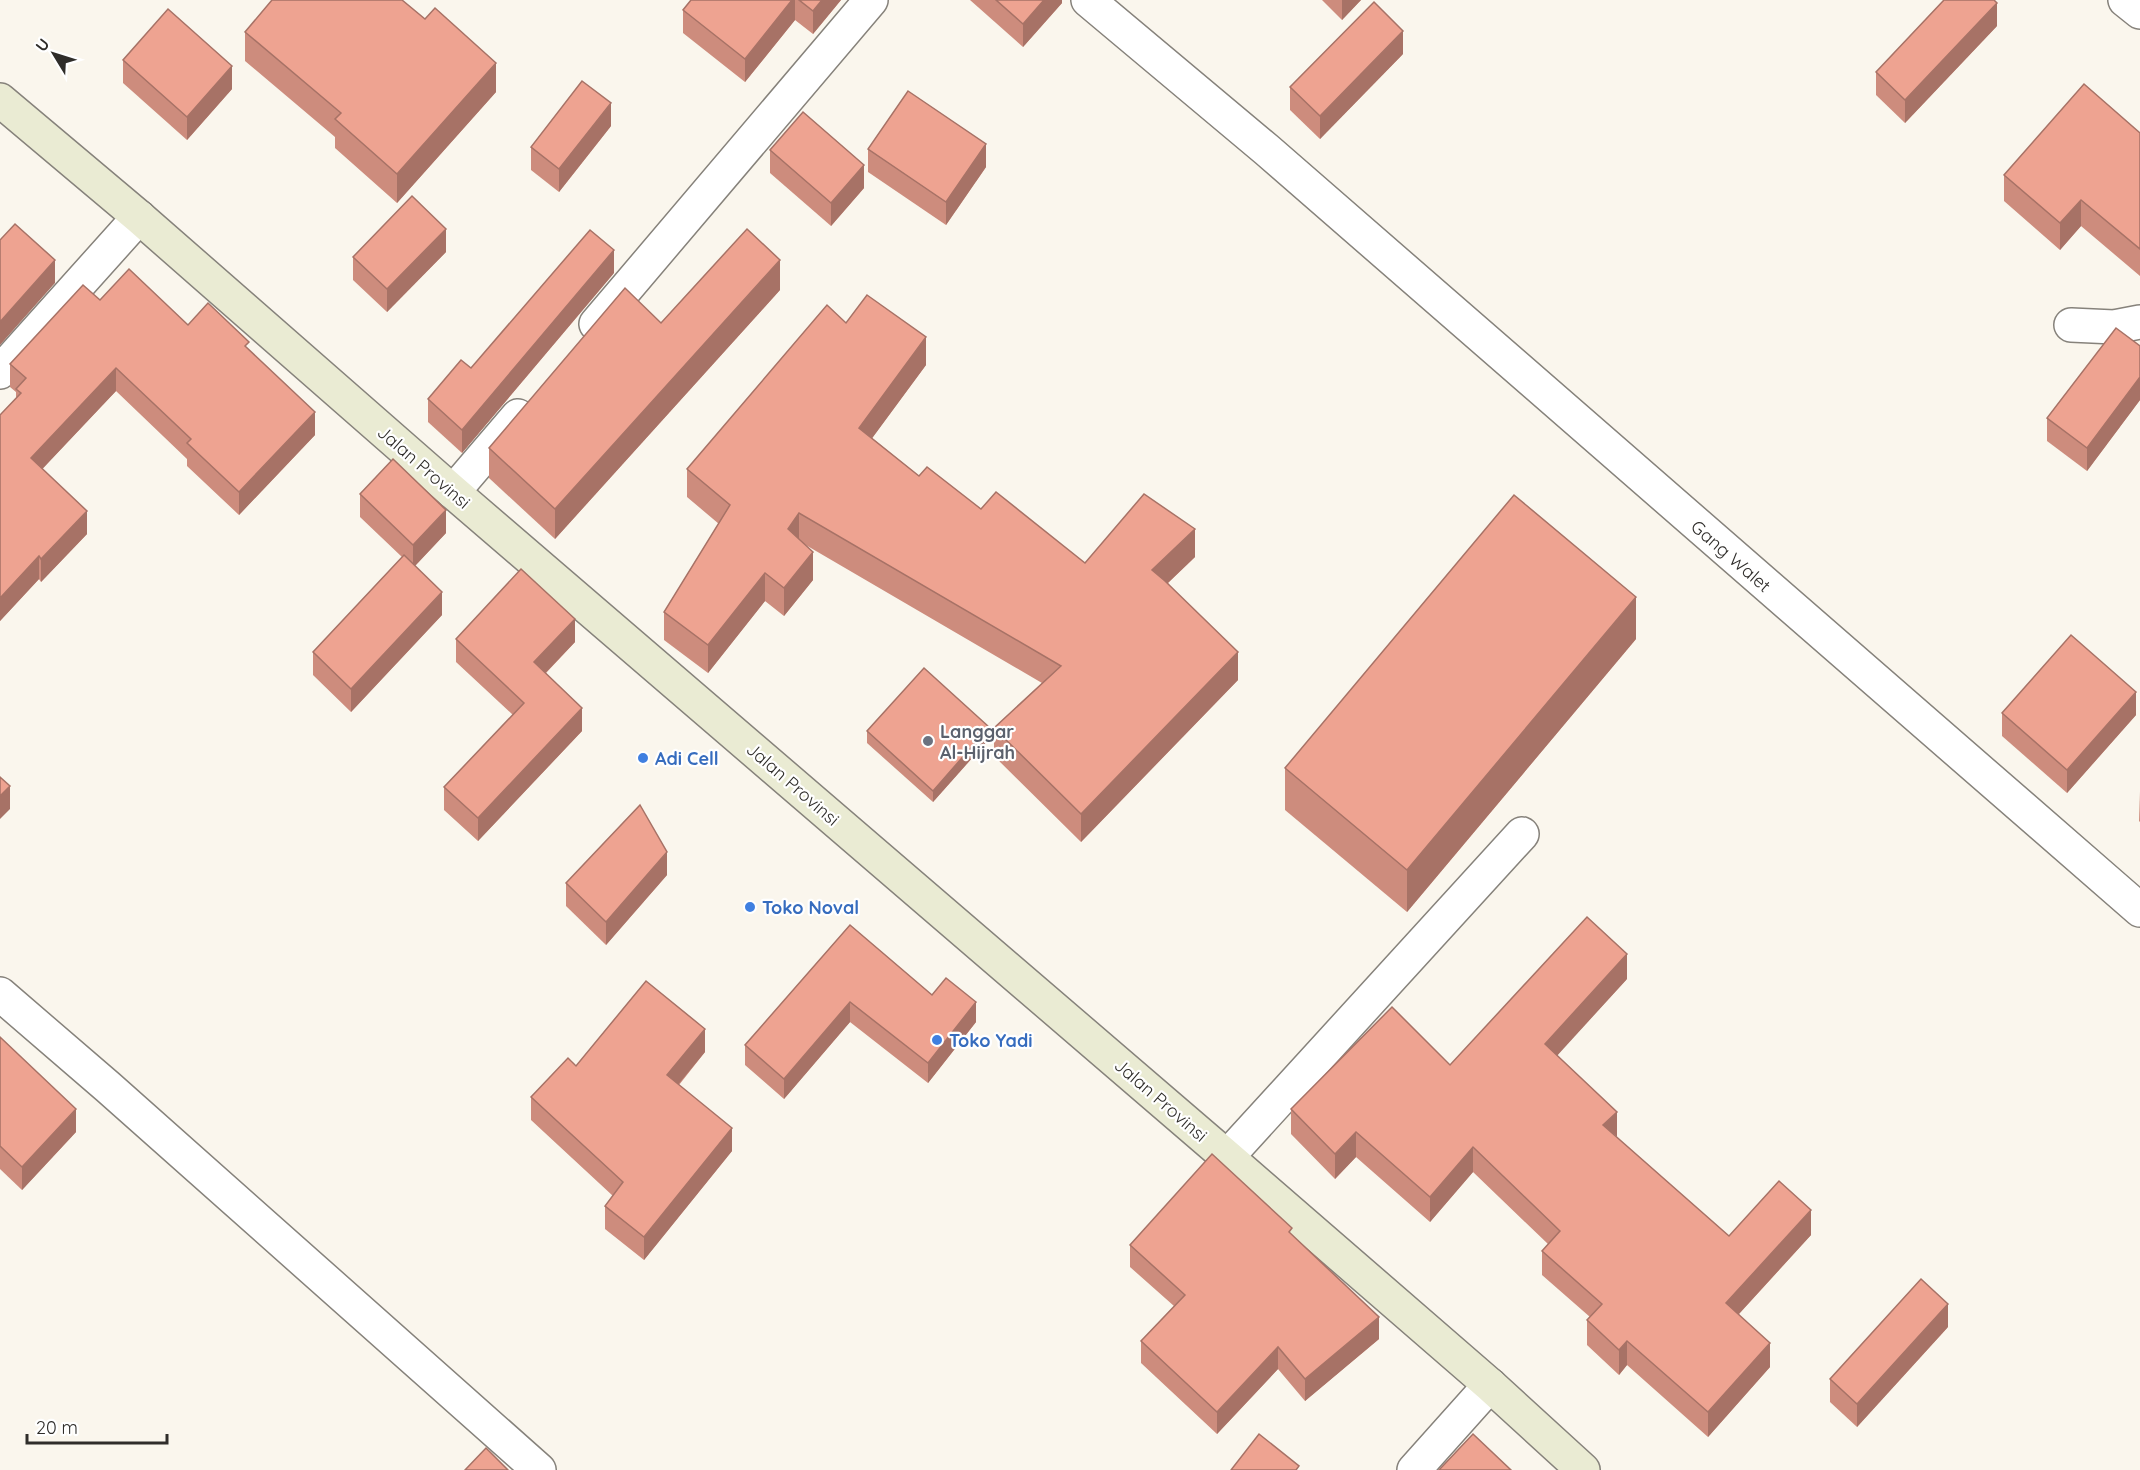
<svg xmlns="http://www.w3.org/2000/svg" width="2140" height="1470" viewBox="0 0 2140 1470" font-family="Quicksand,sans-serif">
	<rect width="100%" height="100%" fill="#faf6ed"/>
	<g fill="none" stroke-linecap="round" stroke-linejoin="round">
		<defs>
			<g id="street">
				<polyline points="1088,0 1267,150 2140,910"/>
				<polyline points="2125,0 2140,12"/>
				<polyline points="596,324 871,0"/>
				<polyline points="2071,325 2114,327 2140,322"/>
				<polyline points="0,372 139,217"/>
				<polyline points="453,492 518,416"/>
				<polyline points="0,994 108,1087 539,1470"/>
				<polyline points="1227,1157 1522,834"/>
				<polyline points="1414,1470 1490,1385"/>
			</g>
			<polyline id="secondary" points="0,100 139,217 453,492 1227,1157 1490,1385 1583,1470"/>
		</defs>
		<!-- street casing -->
		<use href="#street" stroke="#86827b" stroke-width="36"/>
		<!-- secondary casing -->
		<use href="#secondary" stroke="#86827b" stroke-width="36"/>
		<!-- street -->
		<use href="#street" stroke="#fff" stroke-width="33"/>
		<!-- secondary -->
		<use href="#secondary" stroke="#eaebd3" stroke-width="33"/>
	</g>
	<!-- wall -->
	<g fill="#cd8c7d">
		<polygon points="691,0 841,0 813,34 795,20 745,82 683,33 683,10"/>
		<polygon points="970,0 1062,0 1062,3 1023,47"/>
		<polygon points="1322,0 1361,0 1342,20"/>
		<polygon points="1997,26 1905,123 1876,95 1876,72"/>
		<polygon points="245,32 496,92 397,203 335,148 335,137 245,61"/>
		<polygon points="1403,54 1320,139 1290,110 1290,87"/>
		<polygon points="123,60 232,89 187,140 123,83"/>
		<polygon points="611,126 559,192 531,170 531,147"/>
		<polygon points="2140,133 2140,276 2081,226 2060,250 2004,201 2004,175"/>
		<polygon points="868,149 986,167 946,225 868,172"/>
		<polygon points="770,150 864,188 831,226 770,173"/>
		<polygon points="446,252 387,312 353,280 353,257"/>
		<polygon points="614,273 462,453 428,422 428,399 471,368"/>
		<polygon points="780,290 555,539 489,478 489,448 661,323"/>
		<polygon points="100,300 188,325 249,350 315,435 239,515 187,466 187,459 116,391 42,469 87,534 41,582 39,579 0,621 0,415 16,398 16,392 10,387 10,364"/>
		<polygon points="846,323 926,365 872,438 919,476 1085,563 1195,557 1168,583 1238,680 1081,842 994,756 994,728 1042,683 804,544 813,580 784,616 765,601 708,673 664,640 664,612 719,524 687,497 687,469"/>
		<polygon points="2140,346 2140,400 2087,471 2047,441 2047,418"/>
		<polygon points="360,494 446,533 415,566 442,615 351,712 313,675 313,652 402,557 360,517"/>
		<polygon points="456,639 575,642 546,673 582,731 478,841 444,810 444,787 513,715 456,662"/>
		<polygon points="1636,639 1407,912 1285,810 1285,768"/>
		<polygon points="2002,713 2136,715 2067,793 2002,736"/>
		<polygon points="867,731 989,739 933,802 867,743"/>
		<polygon points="2140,792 2140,822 2139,821"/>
		<polygon points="667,875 606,945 566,906 566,883"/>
		<polygon points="850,925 932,995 976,1022 928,1083 850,1022 784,1099 745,1065 745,1045"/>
		<polygon points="1627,979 1557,1055 1616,1137 1729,1236 1811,1235 1739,1314 1770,1367 1708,1437 1627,1365 1619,1375 1587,1345 1587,1320 1590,1317 1542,1275 1542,1251 1548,1244 1473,1172 1430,1222 1356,1157 1335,1179 1291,1134 1291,1109 1450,1065"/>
		<polygon points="0,1037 76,1132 22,1190 0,1169"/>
		<polygon points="705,1052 679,1085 732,1151 644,1260 605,1229 605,1206 613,1196 531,1120 531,1097 576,1066"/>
		<polygon points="1292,1235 1379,1339 1305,1401 1278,1369 1217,1434 1141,1363 1141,1341 1174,1306 1130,1267 1130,1245"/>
		<polygon points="1948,1327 1857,1427 1830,1402 1830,1379"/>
	</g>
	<!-- shaded-wall -->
	<g fill="#a77266">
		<polygon points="792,0 795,0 795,20 745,82 745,59"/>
		<polygon points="822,0 841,0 813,34 813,11"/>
		<polygon points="1044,0 1062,0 1062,3 1023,47 1023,24"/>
		<polygon points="1342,0 1361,0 1342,20"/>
		<polygon points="1997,3 1997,26 1905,123 1905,100"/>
		<polygon points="1403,31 1403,54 1320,139 1320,116"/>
		<polygon points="496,63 496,92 397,203 397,174"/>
		<polygon points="232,66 232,89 187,140 187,117"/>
		<polygon points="611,103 611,126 559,192 559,169"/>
		<polygon points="986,144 986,167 946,225 946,202"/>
		<polygon points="864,165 864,188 831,226 831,203"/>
		<polygon points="2081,200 2081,226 2060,250 2060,223"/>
		<polygon points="446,229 446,252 387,312 387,289"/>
		<polygon points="614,250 614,273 462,453 462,430"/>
		<polygon points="55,260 55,283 0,345 0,322"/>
		<polygon points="780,260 780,290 555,539 555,509"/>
		<polygon points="926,337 926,365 859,456 859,428"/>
		<polygon points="116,368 116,391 31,481 31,458"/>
		<polygon points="2140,377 2140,400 2087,471 2087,448"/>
		<polygon points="315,412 315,435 239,515 239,492"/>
		<polygon points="446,510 446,533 413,568 413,545"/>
		<polygon points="87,511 87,534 41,582 41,559"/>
		<polygon points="799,513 799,541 788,529"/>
		<polygon points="1195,529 1195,557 1152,598 1152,570"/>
		<polygon points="813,552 813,580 784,616 784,588"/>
		<polygon points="39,556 39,579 0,621 0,598"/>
		<polygon points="765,573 765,601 708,673 708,645"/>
		<polygon points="442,592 442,615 351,712 351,689"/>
		<polygon points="1636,597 1636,639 1407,912 1407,870"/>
		<polygon points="575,619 575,642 534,685 534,662"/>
		<polygon points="1238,652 1238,680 1081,842 1081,814"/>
		<polygon points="2136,692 2136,715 2067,793 2067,770"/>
		<polygon points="582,708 582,731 478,841 478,818"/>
		<polygon points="989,727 989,739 933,802 933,791"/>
		<polygon points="10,786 10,809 0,819 0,796"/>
		<polygon points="667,852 667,875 606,945 606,922"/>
		<polygon points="1627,954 1627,979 1545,1069 1545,1044"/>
		<polygon points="850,1002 850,1022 784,1099 784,1079"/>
		<polygon points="976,1002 976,1022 928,1083 928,1063"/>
		<polygon points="705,1029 705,1052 667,1098 667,1075"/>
		<polygon points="76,1109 76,1132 22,1190 22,1167"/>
		<polygon points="1617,1112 1617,1137 1603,1125"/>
		<polygon points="732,1128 732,1151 644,1260 644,1237"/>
		<polygon points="1356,1132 1356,1157 1335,1179 1335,1154"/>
		<polygon points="1473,1147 1473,1172 1430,1222 1430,1197"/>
		<polygon points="1811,1210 1811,1235 1726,1328 1726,1303"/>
		<polygon points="1948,1304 1948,1327 1857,1427 1857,1404"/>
		<polygon points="1379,1317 1379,1339 1305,1401 1305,1379"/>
		<polygon points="1627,1341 1627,1365 1619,1375 1619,1350"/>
		<polygon points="1770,1343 1770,1367 1708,1437 1708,1412"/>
		<polygon points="1278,1347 1278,1369 1217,1434 1217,1412"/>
	</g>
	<!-- building -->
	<g fill="#eea391" stroke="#a77266" stroke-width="1.5">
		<polygon points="272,0 402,0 425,19 435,8 496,63 397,174 335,119 341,113 245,32"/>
		<polygon points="691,0 792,0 745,59 683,10"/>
		<polygon points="799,0 822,0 813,11"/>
		<polygon points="996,0 1044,0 1023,24"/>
		<polygon points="1944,0 1994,0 1997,3 1905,100 1876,72"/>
		<polygon points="1374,2 1403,31 1320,116 1290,87"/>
		<polygon points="168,9 232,66 187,117 123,60"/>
		<polygon points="582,81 611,103 559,169 531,147"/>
		<polygon points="2084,84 2140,133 2140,249 2081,200 2060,223 2004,175"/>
		<polygon points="908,91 986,144 946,202 868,149"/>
		<polygon points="803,112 864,165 831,203 770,150"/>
		<polygon points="412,196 446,229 387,289 353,257"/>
		<polygon points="15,224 55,260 0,322 0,240"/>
		<polygon points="747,229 780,260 555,509 489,448 625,288 661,323"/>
		<polygon points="590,230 614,250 462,430 428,399 461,360 471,368"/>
		<polygon points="129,269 188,325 208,303 249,342 245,346 315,412 239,492 187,443 191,439 116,368 31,458 87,511 41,559 39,556 0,598 0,415 21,393 16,389 26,378 10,364 83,285 100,300"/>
		<polygon points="867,295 926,337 859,428 919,476 927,467 981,509 996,492 1085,563 1144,494 1195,529 1152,570 1165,581 1238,652 1081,814 994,728 1061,666 799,513 788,529 813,552 784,588 765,573 708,645 664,612 730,505 687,469 827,305 846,323"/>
		<polygon points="2116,328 2140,346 2140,377 2087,448 2047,418"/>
		<polygon points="393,459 446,510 413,545 360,494"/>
		<polygon points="1514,495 1636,597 1407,870 1285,768"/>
		<polygon points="404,555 442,592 351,689 313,652"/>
		<polygon points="521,569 575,619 534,662 582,708 478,818 444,787 524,703 456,639"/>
		<polygon points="2071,635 2136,692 2067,770 2002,713"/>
		<polygon points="924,668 989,727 933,791 867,731"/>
		<polygon points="0,777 10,786 0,796"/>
		<polygon points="640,805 667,852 606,922 566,883"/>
		<polygon points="1587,917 1627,954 1545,1044 1617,1112 1603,1125 1729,1236 1779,1181 1811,1210 1726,1303 1770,1343 1708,1412 1627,1341 1619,1350 1587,1320 1602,1304 1542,1251 1560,1231 1473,1147 1430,1197 1356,1132 1335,1154 1291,1109 1392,1007 1450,1065"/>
		<polygon points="850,925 932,995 946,978 976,1002 928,1063 850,1002 784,1079 745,1045"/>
		<polygon points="646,981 705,1029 667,1075 732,1128 644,1237 605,1206 623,1182 531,1097 568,1058 576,1066"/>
		<polygon points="0,1037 76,1109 22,1167 0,1146"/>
		<polygon points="1212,1154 1292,1228 1289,1232 1379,1317 1305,1379 1278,1347 1217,1412 1141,1341 1185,1295 1130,1245"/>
		<polygon points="1921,1279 1948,1304 1857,1404 1830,1379"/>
		<polygon points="1259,1434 1299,1466 1296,1470 1231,1470"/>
		<polygon points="1473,1434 1511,1470 1439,1470"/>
		<polygon points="486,1448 508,1470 465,1470"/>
	</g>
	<!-- markers -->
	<circle fill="#6b7280" stroke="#fff" stroke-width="2" cx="928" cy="741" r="6"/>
	<g fill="#3f7fe0" stroke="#fff" stroke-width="2">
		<circle cx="643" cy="758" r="6"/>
		<circle cx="750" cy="907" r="6"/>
		<circle cx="937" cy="1040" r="6"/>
	</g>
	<g text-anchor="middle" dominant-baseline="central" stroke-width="4.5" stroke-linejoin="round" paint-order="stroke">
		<!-- street labels -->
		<g font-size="18" fill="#2f2d2a" stroke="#fff">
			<text transform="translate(424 467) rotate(41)">Jalan Provinsi</text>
			<text transform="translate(1731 556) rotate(41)">Gang Walet</text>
			<text transform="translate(793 784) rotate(41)">Jalan Provinsi</text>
			<text transform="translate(1161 1100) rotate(41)">Jalan Provinsi</text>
		</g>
		<!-- worship labels -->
		<g font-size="18" font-weight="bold" fill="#5b616d" stroke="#fff" text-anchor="start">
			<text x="940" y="731">Langgar<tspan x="940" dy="21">Al-Hijrah</tspan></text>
		</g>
		<!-- shop labels -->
		<g font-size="18" font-weight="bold" fill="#366cbe" stroke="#fff" text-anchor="start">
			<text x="655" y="758">Adi Cell</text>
			<text x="762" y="907">Toko Noval</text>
			<text x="949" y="1040">Toko Yadi</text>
		</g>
	</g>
	<!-- north arrow -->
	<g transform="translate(54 54) rotate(308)" stroke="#ffffff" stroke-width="4.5" paint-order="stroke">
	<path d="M0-4.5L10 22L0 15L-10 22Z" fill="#2f2d2a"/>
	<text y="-9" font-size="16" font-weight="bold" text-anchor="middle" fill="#2f2d2a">U</text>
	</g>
	<!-- scale -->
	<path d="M27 1434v9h140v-9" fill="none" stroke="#2f2d2a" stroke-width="3"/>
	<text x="36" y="1434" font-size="18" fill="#2f2d2a" stroke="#ffffff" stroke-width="4.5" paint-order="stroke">20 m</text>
</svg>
